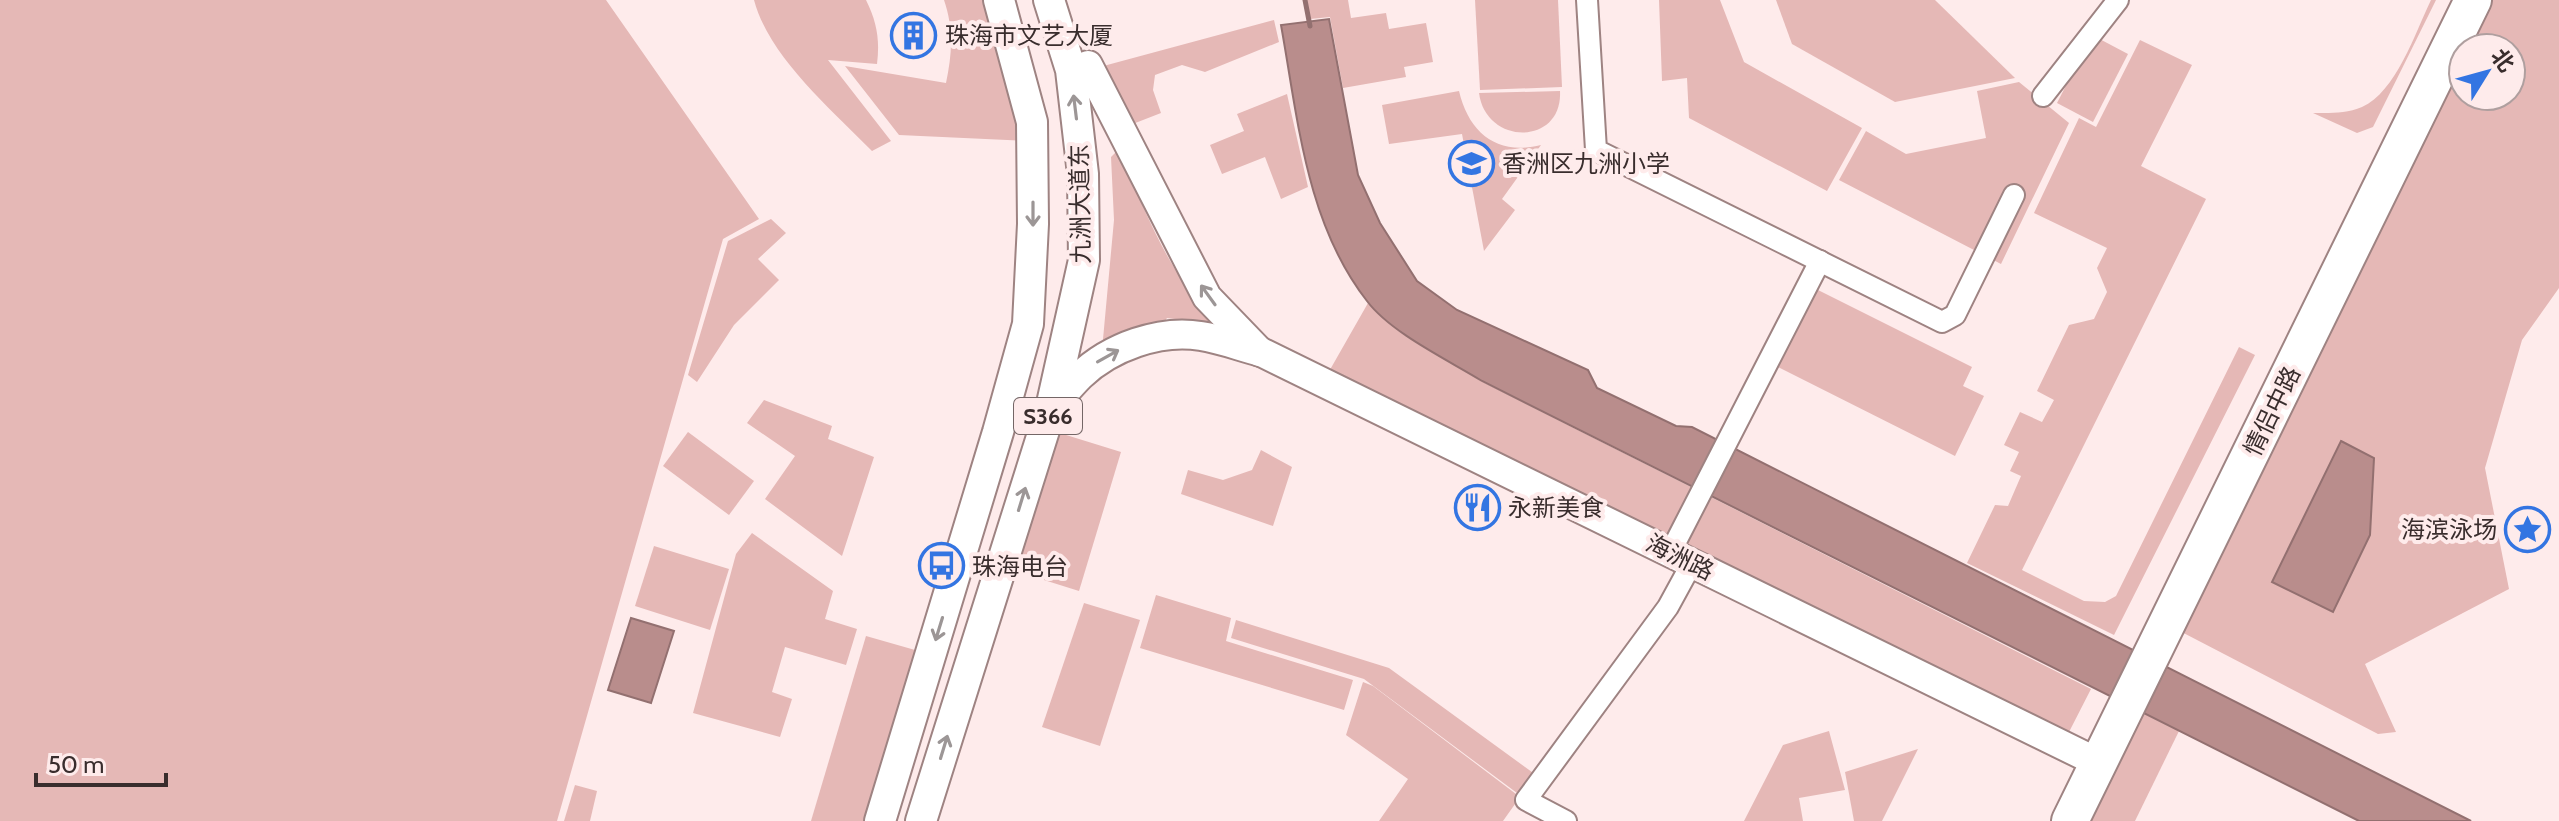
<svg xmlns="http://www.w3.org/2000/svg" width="2559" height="821" viewBox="0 0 2559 821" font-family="Cabin,'Noto Sans SC',sans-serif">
	<rect width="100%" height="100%" fill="#feebeb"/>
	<!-- green -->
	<g fill="#e5b8b6" fill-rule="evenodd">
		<polygon points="0,0 606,0 759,219 723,239 557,821 0,821"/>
		<path d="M754,0H866C877,22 880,40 877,64L828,60L891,141L872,151C832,110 769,57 754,0Z"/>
		<path d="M944,0H993L1026,141L899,135L845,66L946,83C952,54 954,29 944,0Z"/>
		<polygon points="1306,0 1348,0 1351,18 1386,13 1389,29 1426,23 1433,62 1404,67 1406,77 1343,88 1330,17 1310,19"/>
		<polygon points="1475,0 1558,0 1562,87 1480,90"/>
		<polygon points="1659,0 1720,0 1744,62 1862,128 1827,191 1689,118 1687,78 1662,81"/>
		<polygon points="1776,0 1935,0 2015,78 1895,102 1792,44"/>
		<path d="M2431,0H2436L2373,127L2357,133L2313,113C2329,113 2346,114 2362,107C2396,92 2415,33 2431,0Z"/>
		<path d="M2479,0H2559V288L2522,340L2485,468L2509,589L2365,664L2396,732L2378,734L2172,627ZM2463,48H2511V96H2463Z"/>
		<polygon points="1274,20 1279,42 1205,72 1182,65 1155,75 1153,90 1161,113 1125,127 1096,68"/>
		<polygon points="2092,35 2128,54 2093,122 2057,103"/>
		<polygon points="2140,40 2192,65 2141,166 2206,199 2022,570 2084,601 2105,602 2116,596 2239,347 2255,355 2114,635 1967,563 1995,505 2008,506 2021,476 2010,471 2019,452 2004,445 2020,412 2042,422 2054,400 2037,391 2069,325 2094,319 2107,292 2097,268 2107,248 2034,213 2079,118 2096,127"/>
		<polygon points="2019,82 2069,123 2001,264 1839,180 1866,131 1906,154 1986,138 1977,91"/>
		<path d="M1459,91C1469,133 1497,156 1541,145L1502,199L1515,210L1484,251L1462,134L1389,144L1382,105Z"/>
		<path d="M1560,91C1563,146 1486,146 1479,93Z"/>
		<polygon points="1287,94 1308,187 1281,199 1265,157 1222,174 1210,145 1244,131 1237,114"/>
		<path d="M1116,152L1120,154C1148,217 1166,267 1212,320L1211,326L1182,325L1175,319L1167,318L1161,327L1102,350L1114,220L1111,157Z"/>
		<polygon points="771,219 786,233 758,259 779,280 734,325 697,382 688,375 728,241"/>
		<polygon points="1814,288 1972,367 1963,386 1984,396 1955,456 1776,366"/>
		<polygon points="1368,303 1407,336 1481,381 2091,689 2069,732 1901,665 1323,382"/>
		<polygon points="764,400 832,426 828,439 874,457 842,556 765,499 795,456 747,423"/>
		<polygon points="1050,430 1121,452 1079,591 1009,569"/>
		<polygon points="688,432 754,481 729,515 663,466"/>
		<polygon points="1261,450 1292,467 1273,526 1181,494 1188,470 1223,480 1252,470"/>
		<polygon points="752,533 833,591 825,619 857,629 846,665 785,647 772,692 792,699 780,737 693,713 736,554"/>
		<polygon points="654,546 729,569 710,630 635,606"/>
		<polygon points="1156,595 1231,618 1226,641 1353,680 1344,710 1140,648"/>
		<polygon points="1084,603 1140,620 1100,746 1042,727"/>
		<polygon points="1236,620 1389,668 1536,775 1521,796 1364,679 1231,638"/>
		<polygon points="866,636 922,652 872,821 811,821"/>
		<polygon points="1363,682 1373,686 1520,797 1503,821 1379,821 1408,779 1346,735"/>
		<polygon points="2131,707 2179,731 2135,821 2076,821"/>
		<polygon points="1829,731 1845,790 1799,798 1803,821 1744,821 1783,745"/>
		<polygon points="1918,749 1882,821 1854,821 1845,772"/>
		<polygon points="575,785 597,791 590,821 564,821"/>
	</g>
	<!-- water -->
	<g fill="#b98d8c" stroke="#937070" stroke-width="2">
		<path d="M1329,19L1358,175L1380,223L1417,281L1457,310L1588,370L1597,388L1676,426L1692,427L2471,821H2359L1482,381C1448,360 1391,333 1367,301C1306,223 1298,119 1281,25Z"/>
		<polygon points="2341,441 2374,458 2370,535 2333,612 2272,582"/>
		<polygon points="631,618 674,631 651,703 608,690"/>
	</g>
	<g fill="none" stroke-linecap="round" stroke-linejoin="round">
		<!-- stream -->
		<polyline stroke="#937070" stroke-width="5" points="1305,0 1310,26"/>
		<defs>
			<g id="street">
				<polyline points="1587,0 1596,150 1942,322 1955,315 2014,195"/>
				<polyline points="2043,96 2118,0"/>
				<polyline points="1670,553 1820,261"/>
				<polyline points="1566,821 1526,800 1668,607 1692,563"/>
			</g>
			<g id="secondary">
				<polyline points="1088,65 1207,297 1260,352"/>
				<path d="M1051,408C1061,397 1070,386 1080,376C1110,347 1160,329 1201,336C1221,339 1241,347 1261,352L2099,763"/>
			</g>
			<g id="primary">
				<polyline points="880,821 998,432 1028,324 1033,224 1032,122 999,0"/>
				<polyline points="921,821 1051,408 1084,260 1083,174 1071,70 1049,0"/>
			</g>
			<polyline id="highway" points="2070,821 2473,0"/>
		</defs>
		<!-- street casing -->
		<use href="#street" stroke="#9e8382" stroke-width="24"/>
		<!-- secondary casing -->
		<use href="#secondary" stroke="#9e8382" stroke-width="32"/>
		<!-- primary casing -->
		<use href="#primary" stroke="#9e8382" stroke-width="34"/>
		<!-- highway casing -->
		<use href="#highway" stroke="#9e8382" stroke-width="40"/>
		<!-- street -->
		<use href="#street" stroke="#fff" stroke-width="20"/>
		<!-- secondary -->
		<use href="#secondary" stroke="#fff" stroke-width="28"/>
		<!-- primary -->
		<use href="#primary" stroke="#fff" stroke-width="30"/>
		<!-- highway -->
		<use href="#highway" stroke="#fff" stroke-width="36"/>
	</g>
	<!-- one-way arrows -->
	<defs><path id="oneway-shaft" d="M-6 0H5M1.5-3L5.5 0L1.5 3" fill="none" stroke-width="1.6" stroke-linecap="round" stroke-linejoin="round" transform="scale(2)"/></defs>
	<g stroke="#9c9696">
		<use href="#oneway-shaft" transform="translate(1075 107) rotate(-97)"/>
		<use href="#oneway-shaft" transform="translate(1033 214) rotate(90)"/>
		<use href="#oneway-shaft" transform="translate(1208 295) rotate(-126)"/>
		<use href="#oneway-shaft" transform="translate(1108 356) rotate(-29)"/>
		<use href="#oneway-shaft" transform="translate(1022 499) rotate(-73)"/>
		<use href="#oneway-shaft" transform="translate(939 629) rotate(107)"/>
		<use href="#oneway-shaft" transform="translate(944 747) rotate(-73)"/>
	</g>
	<!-- icons -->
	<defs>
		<symbol id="building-ring" viewBox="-11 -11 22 22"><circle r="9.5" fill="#feebeb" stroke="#3375e2" stroke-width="1.5"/><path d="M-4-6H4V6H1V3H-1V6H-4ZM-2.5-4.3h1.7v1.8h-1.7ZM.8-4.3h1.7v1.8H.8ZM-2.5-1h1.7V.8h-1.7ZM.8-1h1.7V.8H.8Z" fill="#3375e2"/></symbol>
		<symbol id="school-ring" viewBox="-11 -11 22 22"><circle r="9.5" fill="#feebeb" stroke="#3375e2" stroke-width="1.5"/><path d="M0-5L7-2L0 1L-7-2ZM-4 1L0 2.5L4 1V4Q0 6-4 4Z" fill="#3375e2"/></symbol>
		<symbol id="restaurant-ring" viewBox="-11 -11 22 22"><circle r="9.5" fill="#feebeb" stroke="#3375e2" stroke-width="1.5"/><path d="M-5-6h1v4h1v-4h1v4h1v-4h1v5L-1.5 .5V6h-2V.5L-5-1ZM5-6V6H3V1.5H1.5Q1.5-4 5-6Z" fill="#3375e2"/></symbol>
		<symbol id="sight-ring" viewBox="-11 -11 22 22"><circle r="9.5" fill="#feebeb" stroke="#3375e2" stroke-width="1.5"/><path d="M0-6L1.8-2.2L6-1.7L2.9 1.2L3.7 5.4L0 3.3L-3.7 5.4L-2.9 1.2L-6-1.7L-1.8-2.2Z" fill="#3375e2"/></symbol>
		<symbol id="bus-ring" viewBox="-11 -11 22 22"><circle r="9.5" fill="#feebeb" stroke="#3375e2" stroke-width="1.5"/><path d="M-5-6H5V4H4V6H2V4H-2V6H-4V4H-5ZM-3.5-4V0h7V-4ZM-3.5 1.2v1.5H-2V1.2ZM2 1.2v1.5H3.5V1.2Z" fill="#3375e2"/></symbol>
	</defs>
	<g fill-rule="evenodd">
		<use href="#building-ring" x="888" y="10" width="51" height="51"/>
		<use href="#school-ring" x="1446" y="138" width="51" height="51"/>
		<use href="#restaurant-ring" x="1452" y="482" width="51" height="51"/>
		<use href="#sight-ring" x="2502" y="504" width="51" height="51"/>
		<use href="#bus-ring" x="916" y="540" width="51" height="51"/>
	</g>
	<g text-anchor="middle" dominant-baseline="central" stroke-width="8" stroke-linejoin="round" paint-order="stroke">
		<!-- shield labels -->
		<rect fill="#feebeb" stroke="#746666" stroke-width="2" x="1014" y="398" width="68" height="36" rx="6"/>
		<g font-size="22" font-weight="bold" fill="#392d2d">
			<text x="1048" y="416">S366</text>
		</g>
		<!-- poi labels -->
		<g font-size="24" fill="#392d2d" stroke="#feebeb" text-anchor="start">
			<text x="945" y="35">珠海市文艺大厦</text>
			<text x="1502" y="163">香洲区九洲小学</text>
			<text x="1508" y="507">永新美食</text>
			<text x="2497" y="529" text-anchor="end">海滨泳场</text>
			<text x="972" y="566">珠海电台</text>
		</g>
		<!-- street labels -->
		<g font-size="24" fill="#392d2d" stroke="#feebeb">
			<text transform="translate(1080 204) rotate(-91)">九洲大道东</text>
			<text transform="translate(2272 411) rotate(-64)">情侣中路</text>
			<text transform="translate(1680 557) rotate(26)">海洲路</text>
		</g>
	</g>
	<!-- north arrow -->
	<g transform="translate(2487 72) rotate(53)"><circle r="38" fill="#feebeb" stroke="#af9f9f" stroke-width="2"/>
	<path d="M0-6L14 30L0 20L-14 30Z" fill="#3375e2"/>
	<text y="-12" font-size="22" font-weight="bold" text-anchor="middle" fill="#392d2d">北</text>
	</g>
	<!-- scale -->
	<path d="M36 773v12h130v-12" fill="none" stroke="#392d2d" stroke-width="4"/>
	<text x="48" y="773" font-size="24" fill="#392d2d" stroke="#feebeb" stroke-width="6" paint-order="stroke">50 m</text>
</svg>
